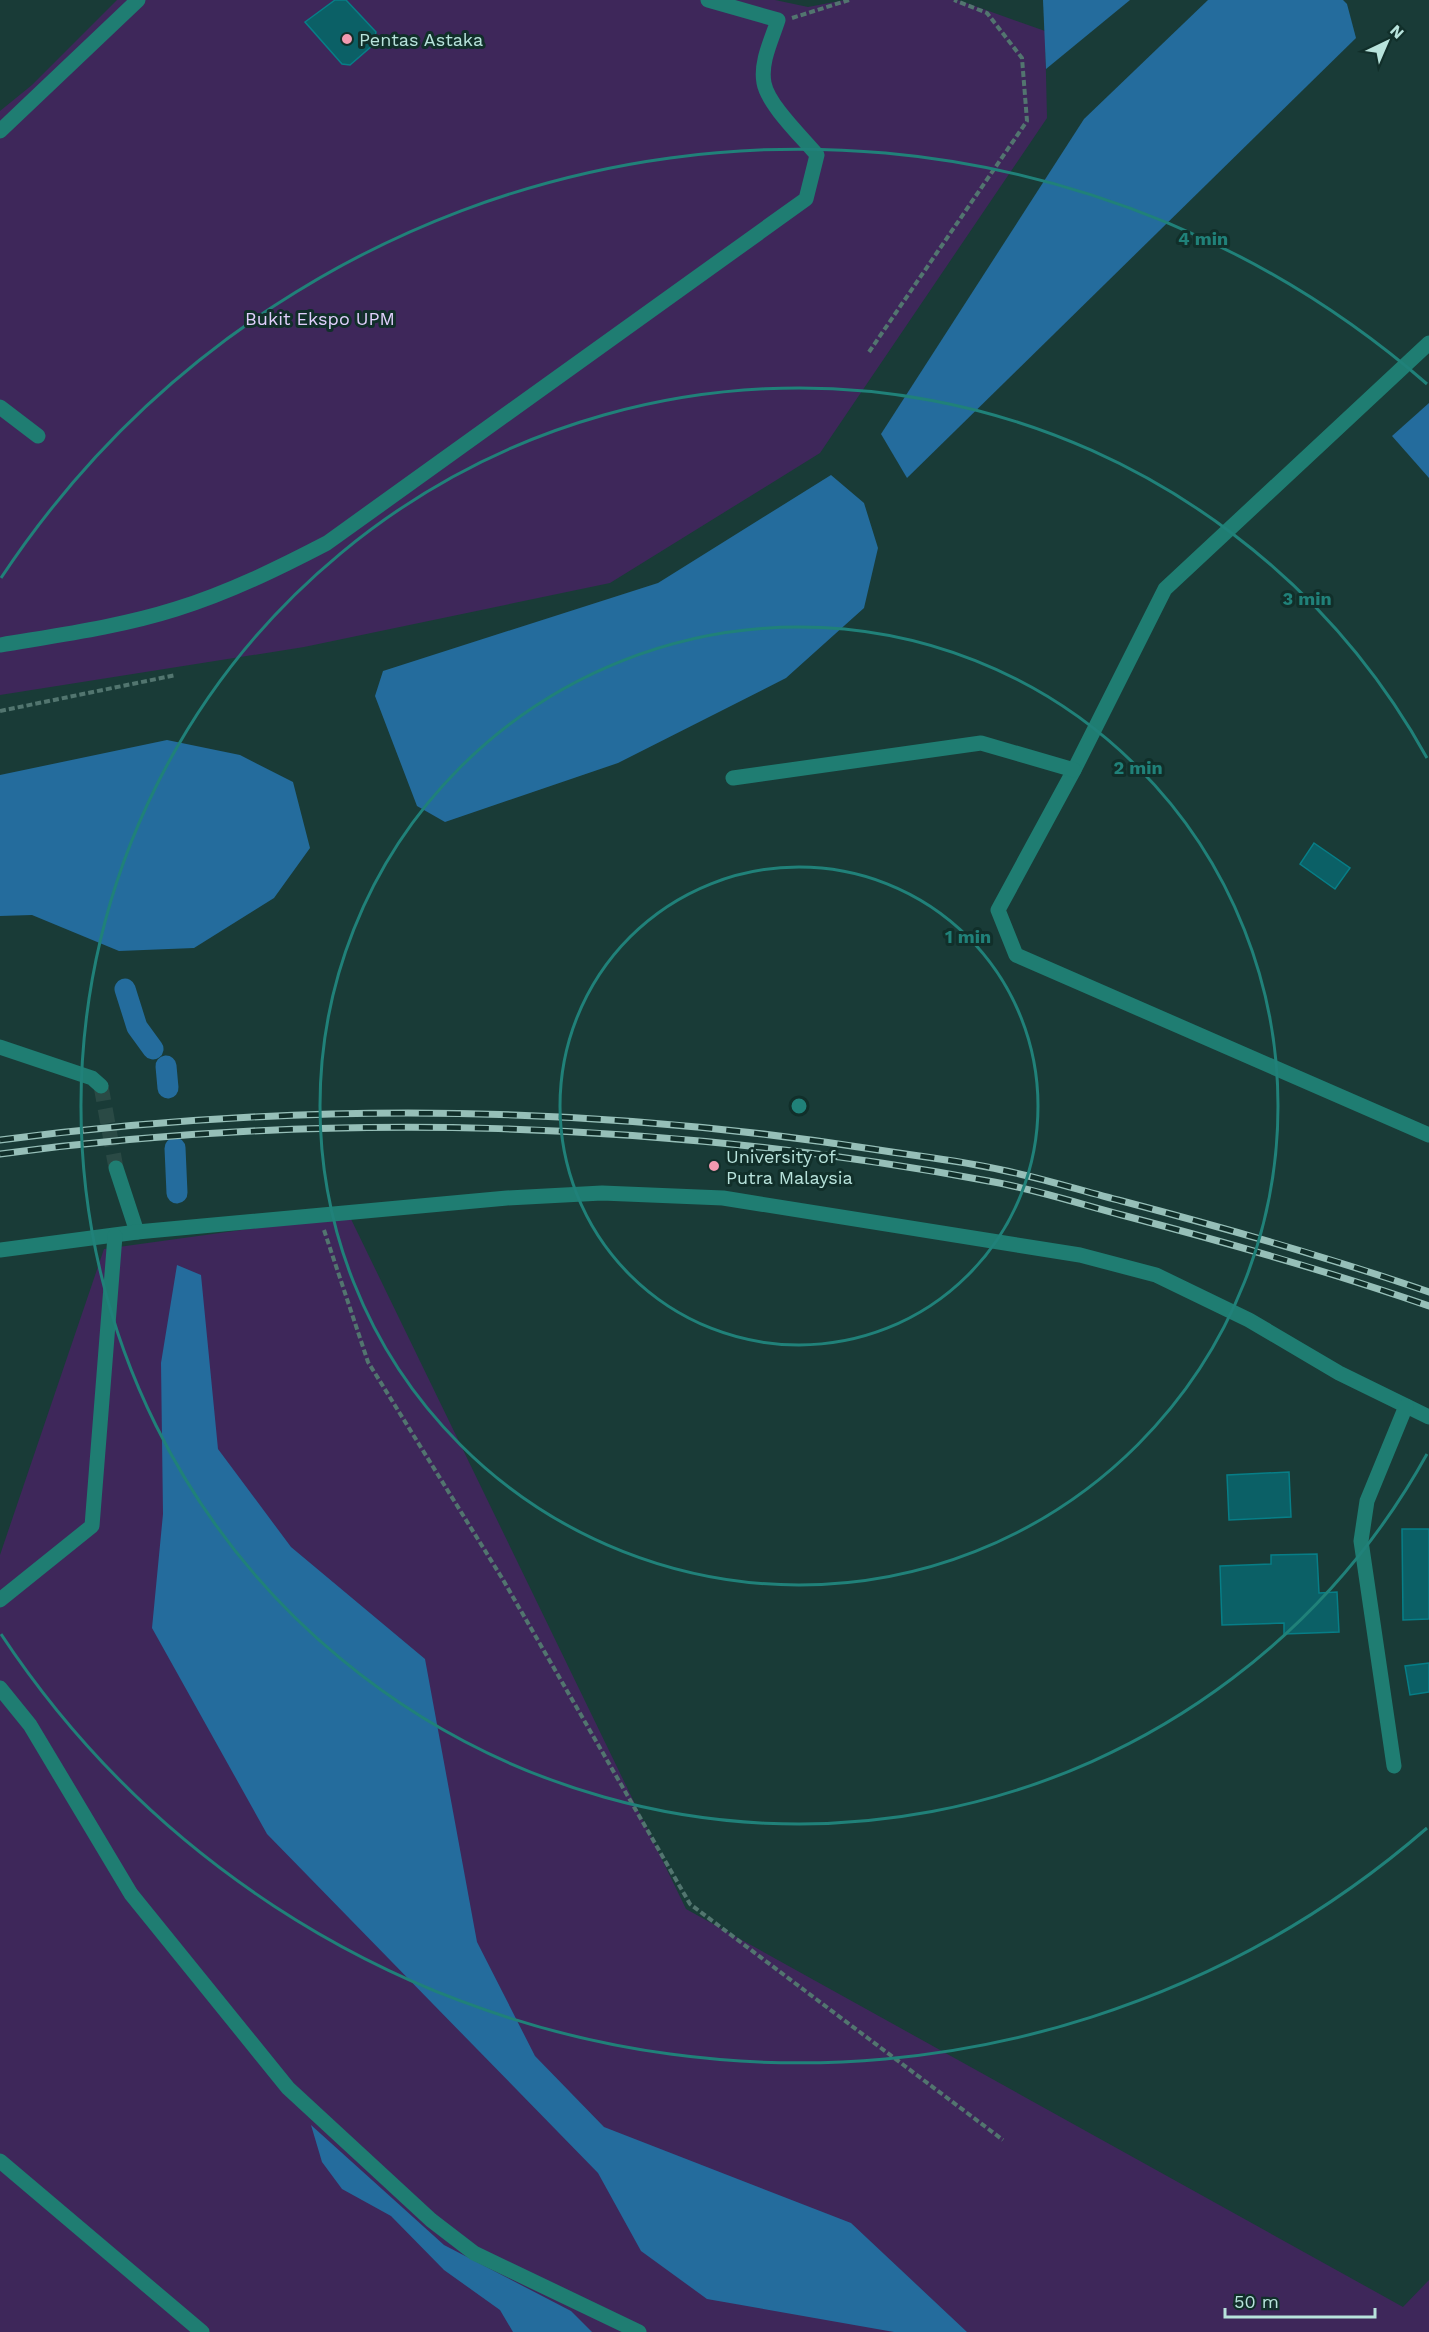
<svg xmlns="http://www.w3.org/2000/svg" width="1429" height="2332" viewBox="0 0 1429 2332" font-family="'Work Sans',sans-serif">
	<rect width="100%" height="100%" fill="#112f2a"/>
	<!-- built -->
	<rect fill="#193b37" x="0" y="0" width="1429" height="2332"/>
	<!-- green -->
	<g fill="#3e275a">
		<polygon points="117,0 775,0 808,7 845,0 958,0 1045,31 1047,118 820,453 610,583 304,647 0,695 0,111 32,85"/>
		<polygon points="349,1215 686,1909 1403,2307 1429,2280 1429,2332 0,2332 0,1555 104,1249"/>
	</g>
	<!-- water -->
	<g fill="#246c9d">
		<polygon points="1043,0 1130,0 1046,69"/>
		<polygon points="1208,0 1343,0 1347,4 1356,38 907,478 881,434 1084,119"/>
		<polygon points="1429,403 1429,478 1392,436"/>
		<polygon points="831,475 864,503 878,548 864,608 786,678 618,763 445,822 417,806 375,696 383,671 658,583"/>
		<polygon points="167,740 240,755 293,782 310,848 274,898 194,948 119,951 32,915 0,916 0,775"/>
		<polygon points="177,1265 201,1275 218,1449 291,1547 425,1659 477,1942 535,2056 604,2127 851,2223 967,2332 894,2332 707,2299 641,2251 598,2173 267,1834 152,1628 163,1514 161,1363"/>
		<polygon points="311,2125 444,2245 571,2311 592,2332 513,2332 500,2310 444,2270 391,2216 342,2189 322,2162"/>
	</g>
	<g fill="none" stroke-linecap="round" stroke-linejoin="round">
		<!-- canal -->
		<g stroke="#246c9d" stroke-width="21">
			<polyline points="125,989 137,1027 153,1049"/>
			<polyline points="166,1066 168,1088"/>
			<polyline points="175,1148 177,1193"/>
		</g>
	</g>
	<!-- building -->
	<g fill="#0b6066" stroke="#077e87" stroke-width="1.5">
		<polygon points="335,0 346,0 376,32 373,45 350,65 342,64 305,22"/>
		<polygon points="1314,843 1350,868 1335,889 1300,864"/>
		<polygon points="1289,1472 1291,1517 1229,1520 1227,1475"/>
		<polygon points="1402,1529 1429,1529 1429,1619 1403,1620"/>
		<polygon points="1317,1554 1319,1593 1337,1592 1339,1632 1284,1634 1284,1623 1222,1625 1220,1566 1271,1564 1271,1555"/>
		<polygon points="1429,1663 1429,1692 1410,1695 1405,1666"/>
	</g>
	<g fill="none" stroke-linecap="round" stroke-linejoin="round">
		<!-- minor-tunnel -->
		<polyline stroke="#2a4a45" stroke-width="15" stroke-dasharray="15 8" stroke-linecap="butt" points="101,1086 116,1168"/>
		<!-- path -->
		<g stroke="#52756f" stroke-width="4" stroke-dasharray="6 3" stroke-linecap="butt">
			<polyline points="792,18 849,0"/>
			<polyline points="869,352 1027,121 1022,58 987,13 954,0"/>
			<polyline points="0,711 176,675"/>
			<polyline points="324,1230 368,1362 502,1578 690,1904 1003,2140"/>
		</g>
		<!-- minor -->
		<g stroke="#1f7d72" stroke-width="15">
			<polyline points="0,131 138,0"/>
			<polyline points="1429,343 1165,589 1074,770 998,910 1016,955 1429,1135"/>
			<polyline points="0,407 38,436"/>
			<path d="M0,645C59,635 119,627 176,609C228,593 279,568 327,543L806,199L817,155C803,138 768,105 764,83C760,62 772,39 778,20L708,0"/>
			<polyline points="733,778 981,743 1074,770"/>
			<polyline points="0,1047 92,1078 101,1086"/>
			<polyline points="116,1168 137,1232"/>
			<polyline points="0,1250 137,1232 507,1198 602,1193 723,1198 1080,1255 1156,1275 1249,1320 1339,1373 1429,1417"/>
			<polyline points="0,1600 92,1526 115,1236"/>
			<polyline points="0,1688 30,1725 131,1894 288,2088 431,2220 474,2253 639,2332"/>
			<polyline points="1394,1766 1361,1541 1367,1501 1406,1406"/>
			<polyline points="0,2161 202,2332"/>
		</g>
		<defs>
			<g id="rail">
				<path d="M0,1140C289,1102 584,1104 872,1149C915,1156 959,1160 1002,1170C1042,1178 1082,1191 1122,1201C1225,1228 1328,1257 1429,1292"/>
				<path d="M0,1154C331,1110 667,1121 994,1182C1037,1190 1080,1204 1122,1215C1225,1242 1328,1271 1429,1306"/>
			</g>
		</defs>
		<!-- rail casing -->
		<use href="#rail" stroke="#96bfb8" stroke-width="7"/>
		<!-- rail -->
		<use href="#rail" stroke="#112f2a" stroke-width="4.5" stroke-dasharray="14" stroke-linecap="butt"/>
	</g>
	<!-- distance rings -->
	<g fill="none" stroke="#208179" stroke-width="3">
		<circle cx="799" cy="1106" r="239"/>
		<circle cx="799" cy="1106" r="479"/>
		<path d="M1427 1454A718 718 0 1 1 1427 758"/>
		<path d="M1427 1828A957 957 0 0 1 1 1634M1 578A957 957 0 0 1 1427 384"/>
	</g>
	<!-- markers -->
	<g fill="#f29ab0" stroke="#112f2a" stroke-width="2">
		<circle cx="347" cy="39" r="6"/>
		<circle cx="714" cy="1166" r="6"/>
	</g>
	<g text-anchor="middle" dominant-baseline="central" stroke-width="6" stroke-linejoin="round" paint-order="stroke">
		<!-- poi labels -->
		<g font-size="18" fill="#b8e3dc" stroke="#112f2a" text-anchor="start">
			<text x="359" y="39">Pentas Astaka</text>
			<text x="726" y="1156">University of<tspan x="726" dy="21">Putra Malaysia</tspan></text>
		</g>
		<!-- park labels -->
		<g font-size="18" fill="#e2d0fd" stroke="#112f2a">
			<text x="320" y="318">Bukit Ekspo UPM</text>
		</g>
	</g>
	<circle cx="799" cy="1106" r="9" fill="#208179" stroke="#112f2a" stroke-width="3"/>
	<g font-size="18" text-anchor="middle" font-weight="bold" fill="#208179" stroke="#112f2a" stroke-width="6" stroke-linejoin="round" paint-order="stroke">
		<text x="1203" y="245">4 min</text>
		<text x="1307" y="605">3 min</text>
		<text x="1138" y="774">2 min</text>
		<text x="968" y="943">1 min</text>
	</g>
	<!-- north arrow -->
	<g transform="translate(1387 42) rotate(44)" stroke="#112f2a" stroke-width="4.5" paint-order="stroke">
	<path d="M0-4.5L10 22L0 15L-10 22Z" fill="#b8e3dc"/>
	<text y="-9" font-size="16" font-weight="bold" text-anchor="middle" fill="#b8e3dc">N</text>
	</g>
	<!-- scale -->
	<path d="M1225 2308v9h150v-9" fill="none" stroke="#b8e3dc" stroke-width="3"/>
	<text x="1234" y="2308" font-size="18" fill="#b8e3dc" stroke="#112f2a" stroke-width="4.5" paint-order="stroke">50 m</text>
</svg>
